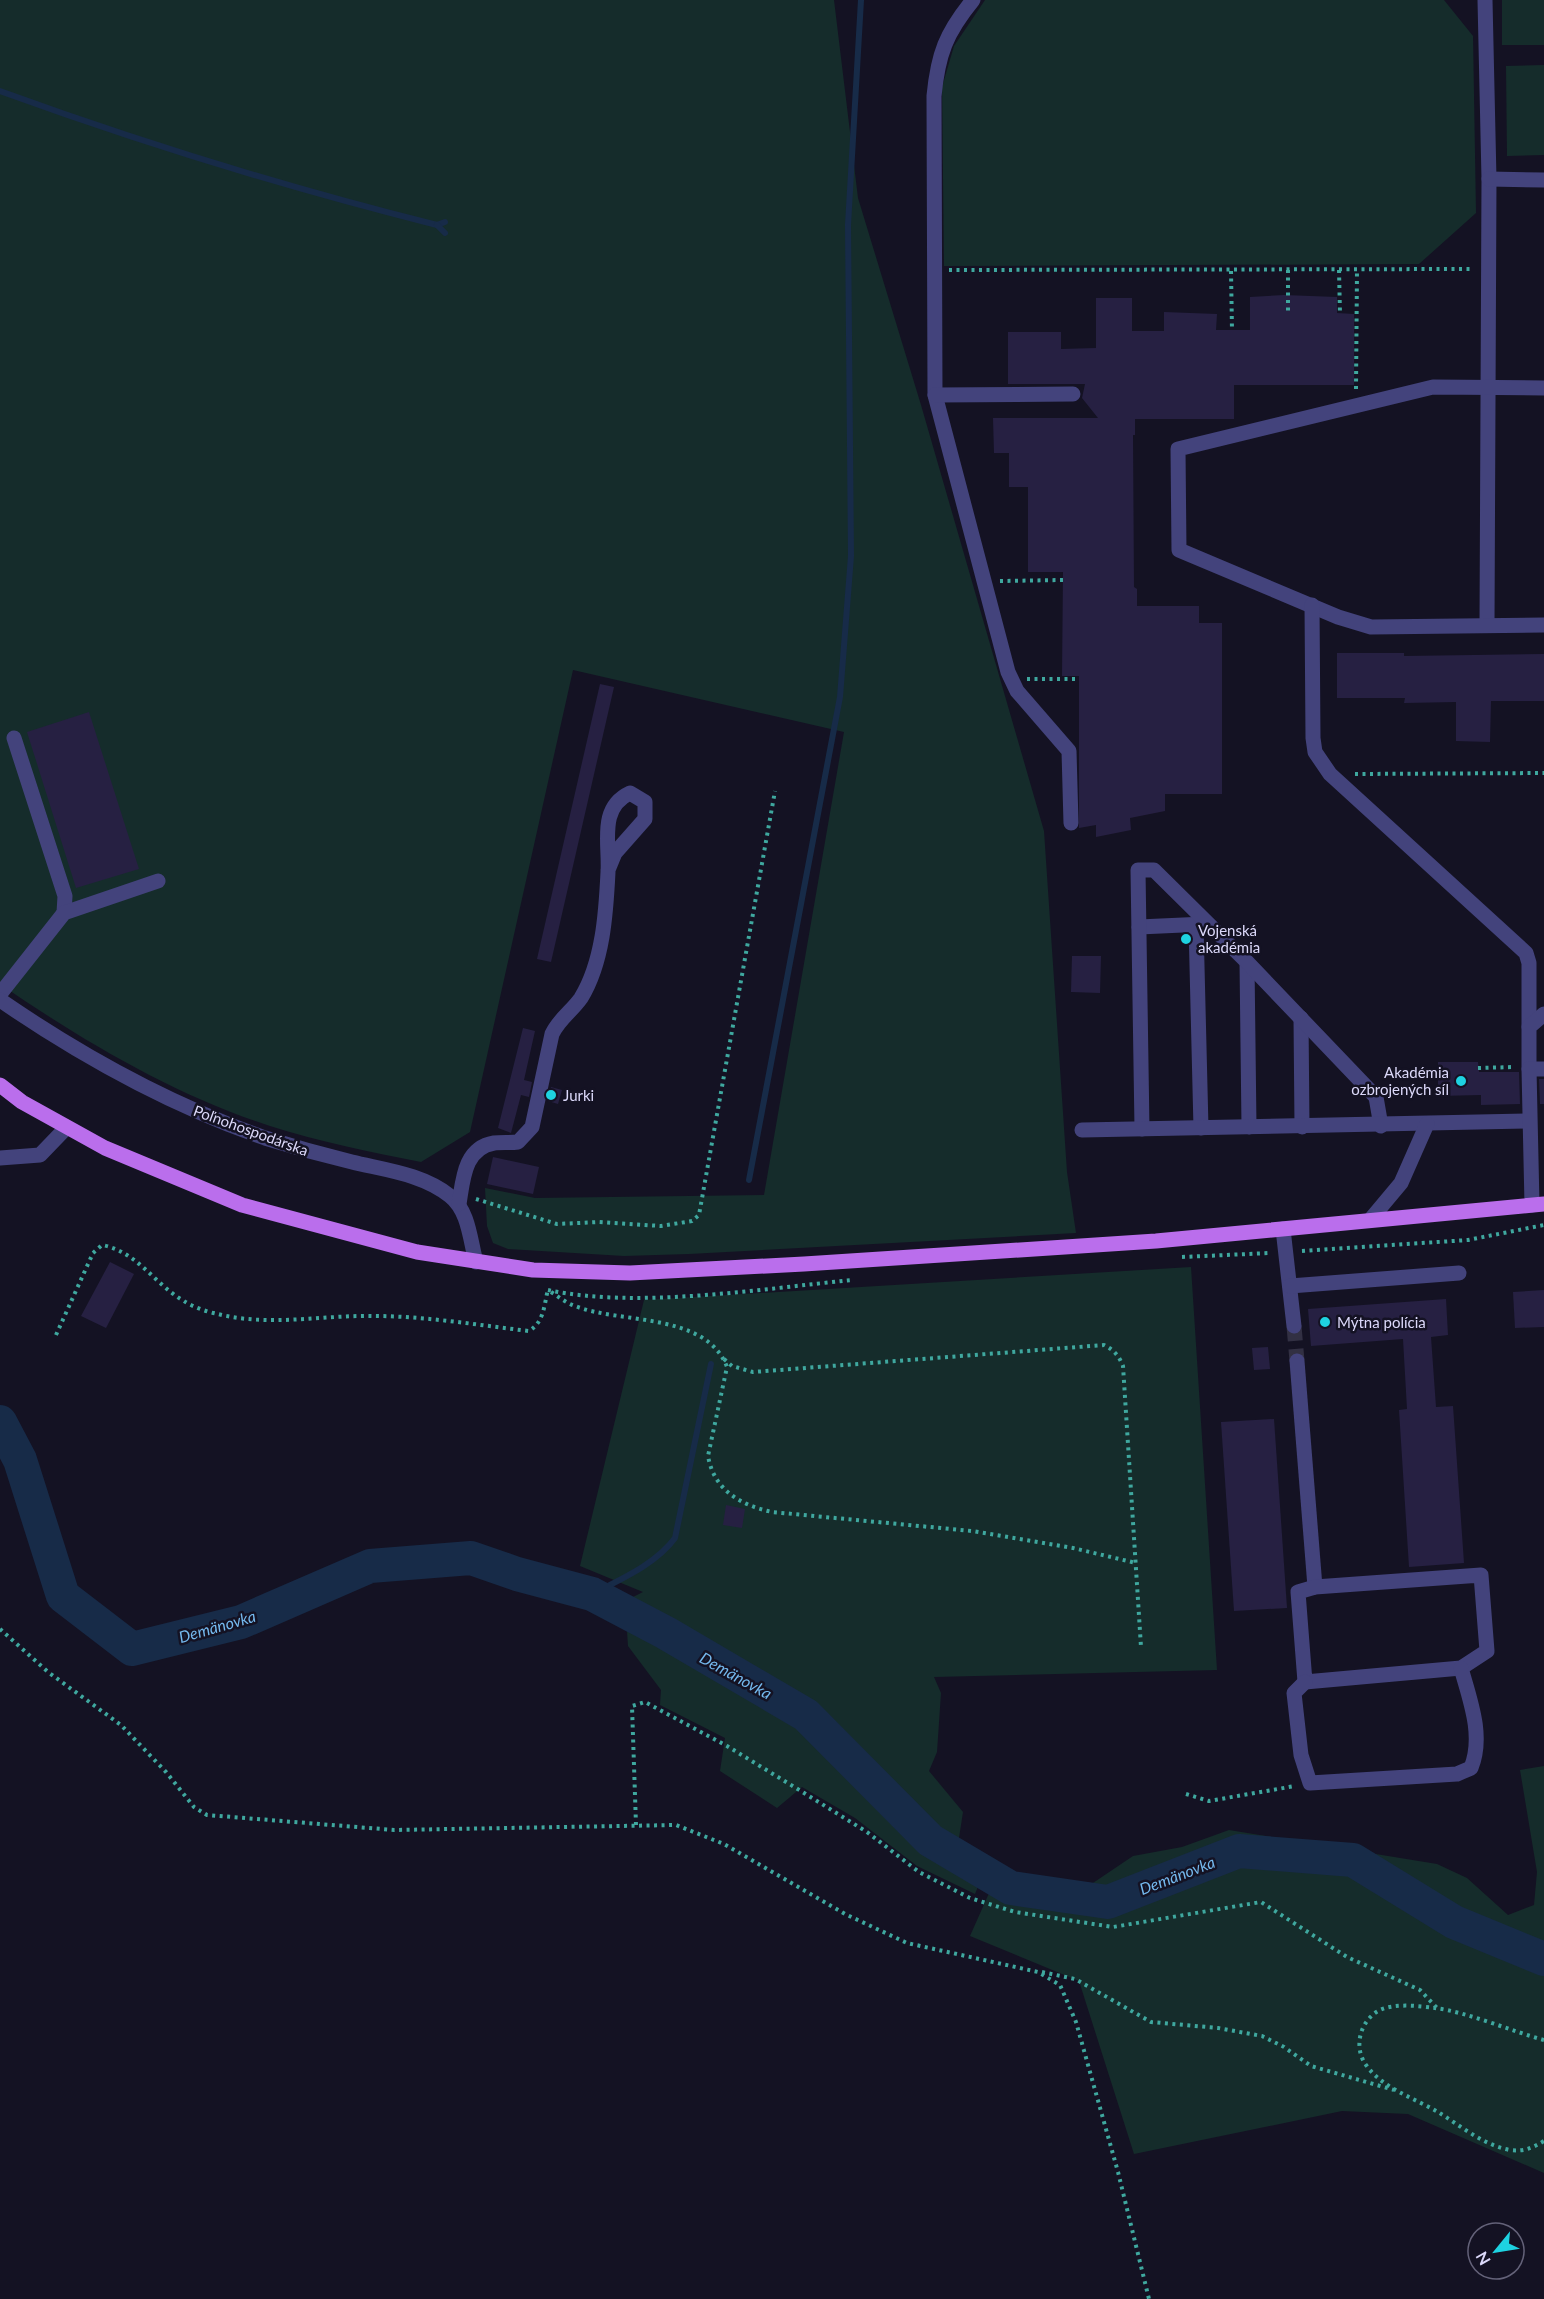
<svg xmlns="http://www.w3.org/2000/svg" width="1544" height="2299" viewBox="0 0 1544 2299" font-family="Lato,sans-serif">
	<rect width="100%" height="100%" fill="#141223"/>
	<!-- green -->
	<g fill="#152c2b">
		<path d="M0,0H834L858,198L921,405L1044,831L1067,1172L1076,1233L689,1254L624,1256L508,1249L493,1243L487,1226L485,1188L535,1198L764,1195L844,732L573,670L470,1132L421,1162C371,1152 320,1142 270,1126C174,1095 83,1041 0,984Z"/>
		<polygon points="985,0 1444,0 1473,36 1476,213 1419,264 944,266 942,87 954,46"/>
		<rect x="1502" y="0" width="42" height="45"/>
		<polygon points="1544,65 1544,155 1507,156 1506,66"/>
		<polygon points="1191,1267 1217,1670 934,1677 941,1693 937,1752 929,1771 963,1812 955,1864 979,1884 975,1894 917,1866 855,1818 802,1787 777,1808 720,1771 725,1738 660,1705 661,1690 628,1646 625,1601 643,1592 580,1566 644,1300"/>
		<polygon points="1544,1766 1544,2173 1408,2114 1342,2111 1134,2154 1079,1981 970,1936 990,1891 1044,1903 1099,1911 1087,1887 1133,1856 1182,1847 1229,1830 1437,1864 1467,1878 1508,1915 1534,1905 1537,1872 1520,1770"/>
	</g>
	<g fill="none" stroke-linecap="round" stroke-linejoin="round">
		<!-- stream -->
		<g stroke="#172b48" stroke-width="6">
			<path d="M0,91C143,143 289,188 437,225L445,222"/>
			<polyline points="437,225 445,233"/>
			<polyline points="749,1180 840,697 851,556 848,225 861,0"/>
			<path d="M592,1594C621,1579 656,1564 675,1538L711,1364"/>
		</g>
		<!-- river -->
		<polyline stroke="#172b48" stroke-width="34" points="0,1422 20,1460 63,1596 132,1649 241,1622 370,1566 471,1558 517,1574 592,1594 666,1633 806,1715 930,1840 1011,1888 1108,1902 1239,1851 1353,1860 1454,1922 1544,1959"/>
	</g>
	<!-- building -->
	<g fill="#262042">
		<polygon points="1284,295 1337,297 1337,313 1354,314 1354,385 1234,385 1234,419 1135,419 1135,435 1133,435 1134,587 1137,589 1137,606 1199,606 1199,623 1222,623 1222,794 1165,794 1165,811 1130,818 1131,830 1096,837 1096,825 1079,828 1079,676 1062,676 1063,572 1028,572 1028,487 1009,487 1009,453 994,453 993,418 1098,418 1082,398 1085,384 1008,384 1008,332 1061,332 1061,349 1096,348 1096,298 1132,298 1132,331 1164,331 1164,312 1217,314 1216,330 1250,330 1250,297"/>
		<polygon points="1337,653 1404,653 1404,656 1544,654 1544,701 1491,701 1490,742 1456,741 1456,702 1404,703 1405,698 1337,698"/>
		<polygon points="600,684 614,687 551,962 537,959"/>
		<polygon points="89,712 139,869 76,888 27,732"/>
		<polygon points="1072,956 1101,956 1100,993 1071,992"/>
		<polygon points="523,1028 535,1031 524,1080 532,1082 529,1097 521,1095 511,1133 498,1128"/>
		<polygon points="1438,1062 1478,1062 1479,1072 1519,1072 1520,1104 1481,1105 1481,1095 1438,1096"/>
		<polygon points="1539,1079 1544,1079 1544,1104 1540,1104"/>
		<polygon points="551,1087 562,1090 558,1104 548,1101"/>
		<polygon points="493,1157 539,1167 533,1194 487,1184"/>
		<polygon points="110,1262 134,1274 106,1328 81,1316"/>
		<polygon points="1544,1290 1544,1327 1515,1328 1513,1292"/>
		<polygon points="1446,1299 1448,1335 1431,1337 1436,1407 1453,1406 1464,1563 1409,1567 1399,1410 1407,1409 1403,1339 1311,1346 1308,1309"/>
		<polygon points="1268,1347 1270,1369 1254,1370 1252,1348"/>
		<polygon points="1274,1419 1287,1608 1234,1611 1221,1422"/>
		<polygon points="726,1505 745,1509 742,1528 723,1525"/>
	</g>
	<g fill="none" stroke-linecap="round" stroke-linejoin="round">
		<!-- minor-tunnel -->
		<polyline stroke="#323043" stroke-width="15" stroke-dasharray="15 8" stroke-linecap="butt" points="1294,1326 1297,1361"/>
		<!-- path -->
		<g stroke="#3fa89f" stroke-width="4" stroke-dasharray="3 4.5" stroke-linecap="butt">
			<polyline points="949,270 1473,269"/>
			<polyline points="1288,270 1288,314"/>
			<polyline points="1339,270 1340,314"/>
			<polyline points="1231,271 1232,330"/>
			<polyline points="1356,389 1357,270"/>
			<polyline points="1000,581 1063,580"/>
			<polyline points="1027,679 1079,679"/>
			<polyline points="1355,774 1544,773"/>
			<polyline points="1478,1068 1515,1067"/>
			<polyline points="476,1199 557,1224 599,1222 661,1226 692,1221 699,1215 775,791"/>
			<polyline points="1302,1251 1468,1240 1544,1225"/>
			<polyline points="1182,1257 1270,1253"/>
			<path d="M548,1290C637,1309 760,1289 852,1280"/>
			<path d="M551,1292C559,1297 566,1303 575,1306C620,1324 706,1312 727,1367L708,1456C714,1490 740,1505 772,1512L972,1531L1073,1548L1136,1563"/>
			<path d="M56,1335L93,1253L102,1245C138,1252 154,1284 184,1301C193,1307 207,1312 218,1314C269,1327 322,1315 373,1316C425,1316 477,1325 529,1331C544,1322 544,1306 548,1289"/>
			<path d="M724,1359L732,1366L753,1372L1104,1345C1114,1350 1119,1356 1123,1366L1141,1647"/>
			<polyline points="0,1629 48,1672 121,1725 166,1772 194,1807 207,1815 394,1830 676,1825 724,1844 845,1914 907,1943 1038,1972 1060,1985 1076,2022 1118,2172 1149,2299"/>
			<polyline points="1186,1794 1209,1801 1295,1786"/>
			<polyline points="636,1825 632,1706 645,1702 727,1746 796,1788 867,1832 919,1872 970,1898 1015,1912 1113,1927 1261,1902 1347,1957 1420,1990 1438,2009"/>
			<polyline points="1042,1972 1075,1979 1151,2022 1218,2028 1262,2036 1284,2047 1311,2066 1394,2090"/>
			<path d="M1544,2040C1511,2031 1467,2012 1435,2008C1419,2006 1395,2003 1380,2010C1360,2020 1353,2047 1366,2065C1382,2088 1414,2098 1438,2112C1461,2126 1483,2145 1510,2150C1524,2152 1532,2148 1544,2141"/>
		</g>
		<!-- minor -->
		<g stroke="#43437c" stroke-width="15">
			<path d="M973,0C946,33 938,54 934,96L935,395L1008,672L1017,691L1069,751L1071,823"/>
			<polyline points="1485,0 1489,179 1487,625"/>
			<polyline points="1489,179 1544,180"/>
			<polyline points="1544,388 1433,387 1178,449 1179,550 1338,617 1371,627 1544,625"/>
			<polyline points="935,395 1073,394"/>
			<polyline points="1312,605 1313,738 1315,752 1330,774 1526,953 1529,963 1529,1027"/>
			<polyline points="14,738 65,896 64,913"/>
			<polyline points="1196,925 1201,1128"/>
			<polyline points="1139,927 1205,924"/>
			<polyline points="1247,962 1249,1127"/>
			<polyline points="0,994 64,913 158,881"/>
			<path d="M0,1000C83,1057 170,1105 265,1138C294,1147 323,1155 352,1162C385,1170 423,1174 450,1196C469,1211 470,1240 476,1262"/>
			<polyline points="1301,1018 1302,1127"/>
			<polyline points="1529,1069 1529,1027 1544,1014"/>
			<polyline points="1142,1129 1138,870 1154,870 1247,962 1376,1097 1381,1126"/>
			<polyline points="1082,1130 1529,1121"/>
			<polyline points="0,1158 40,1155 66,1128"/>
			<path d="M459,1204C463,1180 464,1148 494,1143C501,1142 510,1143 518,1142L532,1127L552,1034C559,1019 572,1011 581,998C603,962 606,913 608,872C610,844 598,808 630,793L645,802V819L615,853L608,870"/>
			<polyline points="1532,1205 1529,1069 1544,1069"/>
			<polyline points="1370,1220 1401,1183 1427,1124"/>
			<polyline points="1283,1229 1294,1326"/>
			<polyline points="1290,1286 1459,1273"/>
			<polyline points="1297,1361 1315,1587"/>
			<polygon points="1481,1575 1487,1651 1461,1668 1305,1682 1298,1592 1315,1587"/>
			<path d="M1305,1682L1294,1693L1301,1755L1310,1783L1457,1774L1471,1768C1484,1736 1470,1700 1461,1668"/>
		</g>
		<!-- major -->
		<polyline stroke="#ba6eec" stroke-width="15" points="0,1085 22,1102 105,1148 242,1205 417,1252 533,1270 630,1273 804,1264 1156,1241 1544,1204"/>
	</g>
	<!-- markers -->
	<g fill="#1ed2e1" stroke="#141223" stroke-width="2">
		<circle cx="1186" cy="939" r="6"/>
		<circle cx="1461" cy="1081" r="6"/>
		<circle cx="551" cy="1095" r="6"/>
		<circle cx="1325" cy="1322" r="6"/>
	</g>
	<g text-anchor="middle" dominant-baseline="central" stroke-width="5" stroke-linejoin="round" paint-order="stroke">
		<!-- poi labels -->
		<g font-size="15" fill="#dcd9fa" stroke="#141223" text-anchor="start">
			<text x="1198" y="930">Vojenská<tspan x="1198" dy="17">akadémia</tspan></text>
			<text x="1449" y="1072" text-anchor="end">Akadémia<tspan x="1449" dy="17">ozbrojených síl</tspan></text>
			<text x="563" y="1095">Jurki</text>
			<text x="1337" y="1322">Mýtna polícia</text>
		</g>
		<!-- street labels -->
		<g font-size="15" fill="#dcd9fa" stroke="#141223">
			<text transform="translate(251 1130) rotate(20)">Poľnohospodárska</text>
		</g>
		<!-- water labels -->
		<g font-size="16" font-style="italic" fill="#74b8ed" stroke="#141223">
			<text transform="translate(217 1626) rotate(-16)">Demänovka</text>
			<text transform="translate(736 1675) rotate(29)">Demänovka</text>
			<text transform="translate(1177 1875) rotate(-21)">Demänovka</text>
		</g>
	</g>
	<!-- north arrow -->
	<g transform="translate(1496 2251) rotate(240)"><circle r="28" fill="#141223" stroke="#646279" stroke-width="1.5"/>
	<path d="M0-4.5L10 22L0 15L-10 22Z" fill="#1ed2e1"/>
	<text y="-9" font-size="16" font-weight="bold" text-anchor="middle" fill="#dcd9fa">N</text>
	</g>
</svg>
